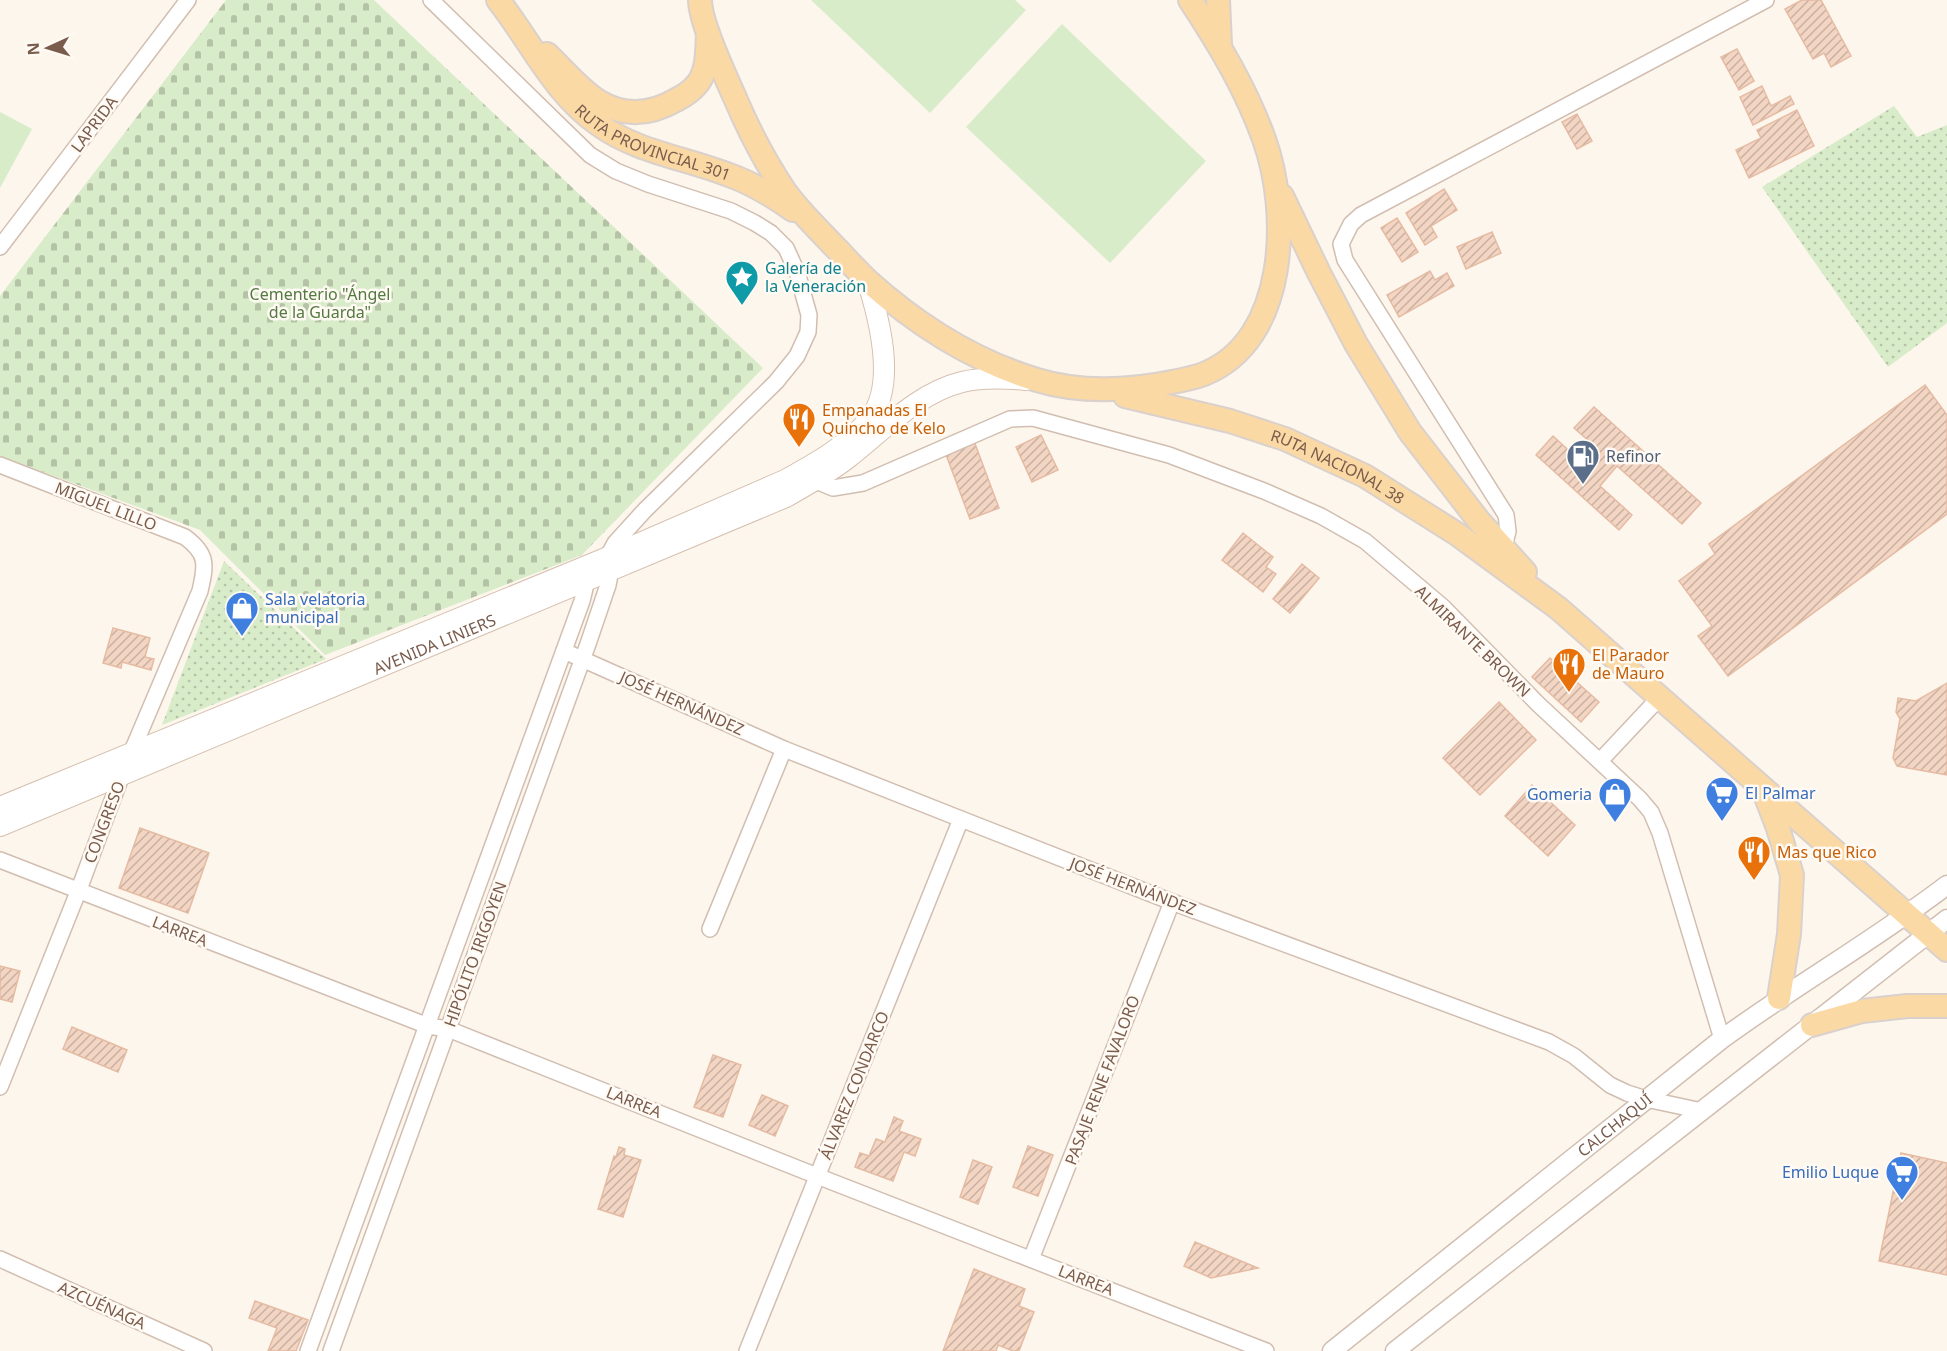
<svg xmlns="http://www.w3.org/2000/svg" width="1947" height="1351" viewBox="0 0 1947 1351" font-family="'Noto Sans',sans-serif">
	<defs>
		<pattern id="cemetery-stones" width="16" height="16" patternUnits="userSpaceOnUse" patternTransform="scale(1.5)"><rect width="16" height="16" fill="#d8ecc9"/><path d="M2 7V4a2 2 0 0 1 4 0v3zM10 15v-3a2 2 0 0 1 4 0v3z" fill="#b4c2a5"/></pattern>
		<pattern id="park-dots" width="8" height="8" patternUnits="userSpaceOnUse" patternTransform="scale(1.5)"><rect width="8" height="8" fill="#d8ecc9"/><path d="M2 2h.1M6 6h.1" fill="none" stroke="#b4c2a5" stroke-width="1.8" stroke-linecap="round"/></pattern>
		<pattern id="building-hatch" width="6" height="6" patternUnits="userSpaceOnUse" patternTransform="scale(1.5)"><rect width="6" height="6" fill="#f3d5c3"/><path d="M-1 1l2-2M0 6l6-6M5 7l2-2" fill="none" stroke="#cab0a1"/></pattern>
	</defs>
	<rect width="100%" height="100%" fill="#fdf6ec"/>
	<!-- cemetery -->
	<polygon fill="url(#cemetery-stones)" points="226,0 374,0 763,368 582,555 325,655 200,530 0,456 0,296"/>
	<!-- park -->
	<g fill="url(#park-dots)">
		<polygon points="1894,106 1917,137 1947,125 1947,323 1888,367 1762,187"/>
		<polygon points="224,561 326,659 162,725"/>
	</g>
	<!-- pitch -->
	<g fill="#d8ecc9">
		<polygon points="811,0 1015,0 1026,10 930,113"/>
		<polygon points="1062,24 1206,161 1110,263 966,127"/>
		<polygon points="0,112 32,129 0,188"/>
	</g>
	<!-- building -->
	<g fill="url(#building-hatch)" stroke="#e6bba3" stroke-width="1.5">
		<polygon points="1802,0 1821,0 1851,56 1831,67 1824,53 1813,59 1785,9"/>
		<polygon points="1737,49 1754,81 1739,90 1721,57"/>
		<polygon points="1762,86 1771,106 1790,96 1794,104 1753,125 1740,97"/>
		<polygon points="1797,110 1814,146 1749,178 1736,150 1761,138 1757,130"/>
		<polygon points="1577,114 1592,141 1577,149 1562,122"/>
		<polygon points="1444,189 1457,210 1431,226 1437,237 1425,245 1406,213"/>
		<polygon points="1397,218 1418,252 1402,262 1381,228"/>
		<polygon points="1492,232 1501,253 1466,269 1457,247"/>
		<polygon points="1430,271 1435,280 1447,273 1454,286 1399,317 1387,295"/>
		<polygon points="1925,385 1947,415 1947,514 1728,676 1698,636 1712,626 1679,581 1715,554 1709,544"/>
		<polygon points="1594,407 1701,503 1682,524 1617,466 1600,486 1632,515 1619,530 1536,455 1553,436 1576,457 1590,442 1574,428"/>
		<polygon points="1041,435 1058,470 1032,482 1016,447"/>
		<polygon points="974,441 999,508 970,519 945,452"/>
		<polygon points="1243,533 1273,557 1266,567 1276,574 1263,592 1222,560"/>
		<polygon points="1302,564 1319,578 1290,613 1273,599"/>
		<polygon points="113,628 150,638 145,657 154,659 151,670 122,662 121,668 103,663"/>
		<polygon points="1550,658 1599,702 1581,722 1532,677"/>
		<polygon points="1947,683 1947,775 1897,766 1893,758 1900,719 1896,712 1898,698 1916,701"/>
		<polygon points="1499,702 1536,740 1480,795 1443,758"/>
		<polygon points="1532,785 1575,825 1548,856 1505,816"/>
		<polygon points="140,828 209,853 188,913 119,888"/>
		<polygon points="0,966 20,971 12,1002 0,999"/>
		<polygon points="72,1027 127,1050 118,1072 63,1049"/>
		<polygon points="713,1055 741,1065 723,1117 694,1107"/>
		<polygon points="762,1095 788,1106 775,1136 749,1125"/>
		<polygon points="894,1117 903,1121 899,1131 921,1139 915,1156 904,1152 893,1181 855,1167 860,1153 869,1156 876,1139 885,1142"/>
		<polygon points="1028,1146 1053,1155 1038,1196 1013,1187"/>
		<polygon points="619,1147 625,1149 624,1155 641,1160 623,1217 598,1209 614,1156 616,1157"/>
		<polygon points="1901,1153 1947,1163 1947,1275 1879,1261"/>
		<polygon points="973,1160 992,1167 978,1204 960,1197"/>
		<polygon points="1195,1242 1258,1268 1211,1278 1184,1266"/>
		<polygon points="974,1269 1025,1289 1019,1306 1034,1312 1019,1351 1013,1351 998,1345 996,1351 943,1351"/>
		<polygon points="255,1301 308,1320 296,1351 268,1351 277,1328 249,1318"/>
	</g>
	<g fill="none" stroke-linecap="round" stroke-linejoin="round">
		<defs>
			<g id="minor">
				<polyline points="0,247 188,0"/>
				<path d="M0,465L185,537C208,554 206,565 200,591L121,777L78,892L0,1087"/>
				<polyline points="814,480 833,488 863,483 1010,419 1033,418 1169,455 1264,491 1321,516 1365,541 1443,607 1538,704 1640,799 1651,812 1660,833 1722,1039"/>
				<polyline points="1504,548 1508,531 1506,515 1345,260 1341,244 1351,224 1361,215 1766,0"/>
				<polyline points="564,651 784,749 961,819 1172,902 1549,1042 1574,1056 1610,1085 1627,1093 1646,1099 1702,1111"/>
				<polyline points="1600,761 1660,697"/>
				<polyline points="0,860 428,1026 448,1029 817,1176 1266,1351"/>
				<polyline points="710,929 784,749"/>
				<polyline points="0,1259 204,1351"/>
				<polyline points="1031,1259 1172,902"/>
				<polyline points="308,1351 582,601 587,580 586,572"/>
				<polyline points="331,1351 588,644 608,585 611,570 608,556 615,543 645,510 776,382 797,356 808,332 809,315 797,272 786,248 771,233 755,223 731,211 648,184 616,171 590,155 431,0"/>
				<polyline points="747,1351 961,819"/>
			</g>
			<g id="tertiary">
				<path id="s1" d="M1332,1351L1722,1039C1796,985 1875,940 1947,885"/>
				<polyline points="1395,1351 1947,919"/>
			</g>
			<g id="secondary">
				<path d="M0,807L601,560L785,480C814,464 849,445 870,418C897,384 879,318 867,280"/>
				<path id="s2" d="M0,826L786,497C807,485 829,473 848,458C883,431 917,393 962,382C983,377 1005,378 1026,380"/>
			</g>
			<g id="primary">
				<path id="s3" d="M498,0C531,42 553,92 598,124C636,152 686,158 729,175C752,183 773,196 793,210"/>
				<path d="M700,0C700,25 732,90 743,116C755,142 768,166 784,190C798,210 816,227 833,245C845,257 856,270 868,281C917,325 974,361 1037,380C1079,393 1129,391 1172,382C1182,380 1194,378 1204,374C1289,340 1290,211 1264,139C1246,89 1219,44 1190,0"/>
				<polyline points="1218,0 1220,44"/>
				<path d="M547,54C563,69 579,89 598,101C624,117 650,115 676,100C684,96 692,91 698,83C708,70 707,50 708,34"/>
				<polyline points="1282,196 1319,273 1356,344 1410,432 1479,521 1525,572"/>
				<path id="s4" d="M1125,396L1230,421L1285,439L1365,476L1457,534L1558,608L1947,950"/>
				<polyline points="1763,789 1778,828 1792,875 1789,934 1779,998"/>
				<polyline points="1812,1025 1862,1011 1907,1006 1947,1006"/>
			</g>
		</defs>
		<!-- minor casing -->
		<use href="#minor" stroke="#d1beb0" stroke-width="18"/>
		<!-- tertiary casing -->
		<use href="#tertiary" stroke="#d1beb0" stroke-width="21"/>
		<!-- secondary casing -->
		<use href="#secondary" stroke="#d6c0b0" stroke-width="22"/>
		<!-- primary casing -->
		<use href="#primary" stroke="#dad1cd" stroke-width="26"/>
		<!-- minor -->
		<use href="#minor" stroke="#fff" stroke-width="15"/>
		<!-- tertiary -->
		<use href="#tertiary" stroke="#fff" stroke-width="18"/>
		<!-- secondary -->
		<use href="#secondary" stroke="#fff" stroke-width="20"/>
		<!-- primary -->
		<use href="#primary" stroke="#fbd9a5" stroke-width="22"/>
	</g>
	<!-- icons -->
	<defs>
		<symbol id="sight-pin" viewBox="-11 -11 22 30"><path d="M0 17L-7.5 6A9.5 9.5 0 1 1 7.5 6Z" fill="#0f9aa8" stroke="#fffaf3"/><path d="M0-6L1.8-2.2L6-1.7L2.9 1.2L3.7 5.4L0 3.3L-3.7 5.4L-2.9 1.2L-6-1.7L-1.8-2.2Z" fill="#fff"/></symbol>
		<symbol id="restaurant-pin" viewBox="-11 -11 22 30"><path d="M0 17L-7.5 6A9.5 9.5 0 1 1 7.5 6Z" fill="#e8710a" stroke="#fffaf3"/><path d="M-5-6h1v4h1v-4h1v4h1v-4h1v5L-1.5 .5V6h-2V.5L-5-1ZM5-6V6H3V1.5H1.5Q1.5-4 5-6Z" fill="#fff"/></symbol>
		<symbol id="fuel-pin" viewBox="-11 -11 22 30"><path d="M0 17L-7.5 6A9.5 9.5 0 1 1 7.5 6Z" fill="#5c6f8a" stroke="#fffaf3"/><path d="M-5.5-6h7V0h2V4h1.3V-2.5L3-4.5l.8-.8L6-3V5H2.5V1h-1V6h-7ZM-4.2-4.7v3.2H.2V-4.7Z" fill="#fff"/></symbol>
		<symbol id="shop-pin" viewBox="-11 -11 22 30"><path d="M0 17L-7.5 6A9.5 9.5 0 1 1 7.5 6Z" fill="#3f7fe0" stroke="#fffaf3"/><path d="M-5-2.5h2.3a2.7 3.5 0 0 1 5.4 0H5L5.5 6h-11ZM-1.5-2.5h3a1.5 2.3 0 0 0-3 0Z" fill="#fff"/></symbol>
		<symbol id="supermarket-pin" viewBox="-11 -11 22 30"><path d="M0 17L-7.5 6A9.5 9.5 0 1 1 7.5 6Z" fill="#3f7fe0" stroke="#fffaf3"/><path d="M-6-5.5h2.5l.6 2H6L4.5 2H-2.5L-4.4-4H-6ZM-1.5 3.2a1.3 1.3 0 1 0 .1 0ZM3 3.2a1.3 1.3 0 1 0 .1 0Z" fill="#fff"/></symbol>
	</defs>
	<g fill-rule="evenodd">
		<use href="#sight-pin" x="723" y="258" width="38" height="52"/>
		<use href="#restaurant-pin" x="780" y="400" width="38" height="52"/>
		<use href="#fuel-pin" x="1564" y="437" width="38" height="52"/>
		<use href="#shop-pin" x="223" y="589" width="38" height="52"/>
		<use href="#restaurant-pin" x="1550" y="645" width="38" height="52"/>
		<use href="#supermarket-pin" x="1703" y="774" width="38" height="52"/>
		<use href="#shop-pin" x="1596" y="775" width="38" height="52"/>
		<use href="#restaurant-pin" x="1735" y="833" width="38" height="52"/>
		<use href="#supermarket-pin" x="1883" y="1153" width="38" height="52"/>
	</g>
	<g text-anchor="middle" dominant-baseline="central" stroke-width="5" stroke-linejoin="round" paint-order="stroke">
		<!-- street labels -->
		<g font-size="16" fill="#7a5c4d" stroke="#fffaf3">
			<text transform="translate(94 124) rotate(-53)">LAPRIDA</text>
			<text stroke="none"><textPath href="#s3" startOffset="218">RUTA PROVINCIAL 301</textPath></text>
			<text stroke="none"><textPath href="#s4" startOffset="225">RUTA NACIONAL 38</textPath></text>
			<text transform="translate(106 506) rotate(21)">MIGUEL LILLO</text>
			<text transform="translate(1473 641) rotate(44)">ALMIRANTE BROWN</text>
			<text stroke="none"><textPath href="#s2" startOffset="471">AVENIDA LINIERS</textPath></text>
			<text transform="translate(682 703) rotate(24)">JOSÉ HERNÁNDEZ</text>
			<text transform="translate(104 822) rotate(-69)">CONGRESO</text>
			<text transform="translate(1133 886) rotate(21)">JOSÉ HERNÁNDEZ</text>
			<text transform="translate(180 931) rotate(21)">LARREA</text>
			<text transform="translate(475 954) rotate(-70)">HIPÓLITO IRIGOYEN</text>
			<text transform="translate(1102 1080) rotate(-69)">PASAJE RENE FAVALORO</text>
			<text transform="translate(854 1085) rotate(-68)">ÁLVAREZ CONDARCO</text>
			<text transform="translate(634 1102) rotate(22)">LARREA</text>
			<text stroke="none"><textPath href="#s1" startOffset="362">CALCHAQUÍ</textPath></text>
			<text transform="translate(1086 1280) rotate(21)">LARREA</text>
			<text transform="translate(102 1305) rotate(24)">AZCUÉNAGA</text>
		</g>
		<!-- culture labels -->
		<g font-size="16" fill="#0d838f" stroke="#fffaf3" text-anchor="start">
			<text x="765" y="268">Galería de<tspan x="765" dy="18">la Veneración</tspan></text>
		</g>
		<!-- park labels -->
		<g font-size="16" fill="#537a41" stroke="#fffaf3">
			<text x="320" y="294">Cementerio "Ángel<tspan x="320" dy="18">de la Guarda"</tspan></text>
		</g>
		<!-- food labels -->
		<g font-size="16" fill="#c56008" stroke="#fffaf3" text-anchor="start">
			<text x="822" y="410">Empanadas El<tspan x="822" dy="18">Quincho de Kelo</tspan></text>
			<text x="1592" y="655">El Parador<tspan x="1592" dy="18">de Mauro</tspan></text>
			<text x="1777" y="852">Mas que Rico</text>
		</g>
		<!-- service labels -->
		<g font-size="16" fill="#4e5e75" stroke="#fffaf3" text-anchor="start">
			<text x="1606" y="456">Refinor</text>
		</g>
		<!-- shop labels -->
		<g font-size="16" fill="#366cbe" stroke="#fffaf3" text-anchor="start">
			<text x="265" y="599">Sala velatoria<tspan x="265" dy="18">municipal</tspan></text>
			<text x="1745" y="793">El Palmar</text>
			<text x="1592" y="794" text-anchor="end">Gomeria</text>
			<text x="1879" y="1172" text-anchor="end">Emilio Luque</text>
		</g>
	</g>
	<!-- north arrow -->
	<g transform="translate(48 48) rotate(266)" stroke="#fffaf3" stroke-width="4.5" paint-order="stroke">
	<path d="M0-4.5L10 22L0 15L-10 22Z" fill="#7a5c4d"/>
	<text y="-9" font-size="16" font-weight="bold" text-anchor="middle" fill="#7a5c4d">N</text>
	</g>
</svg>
